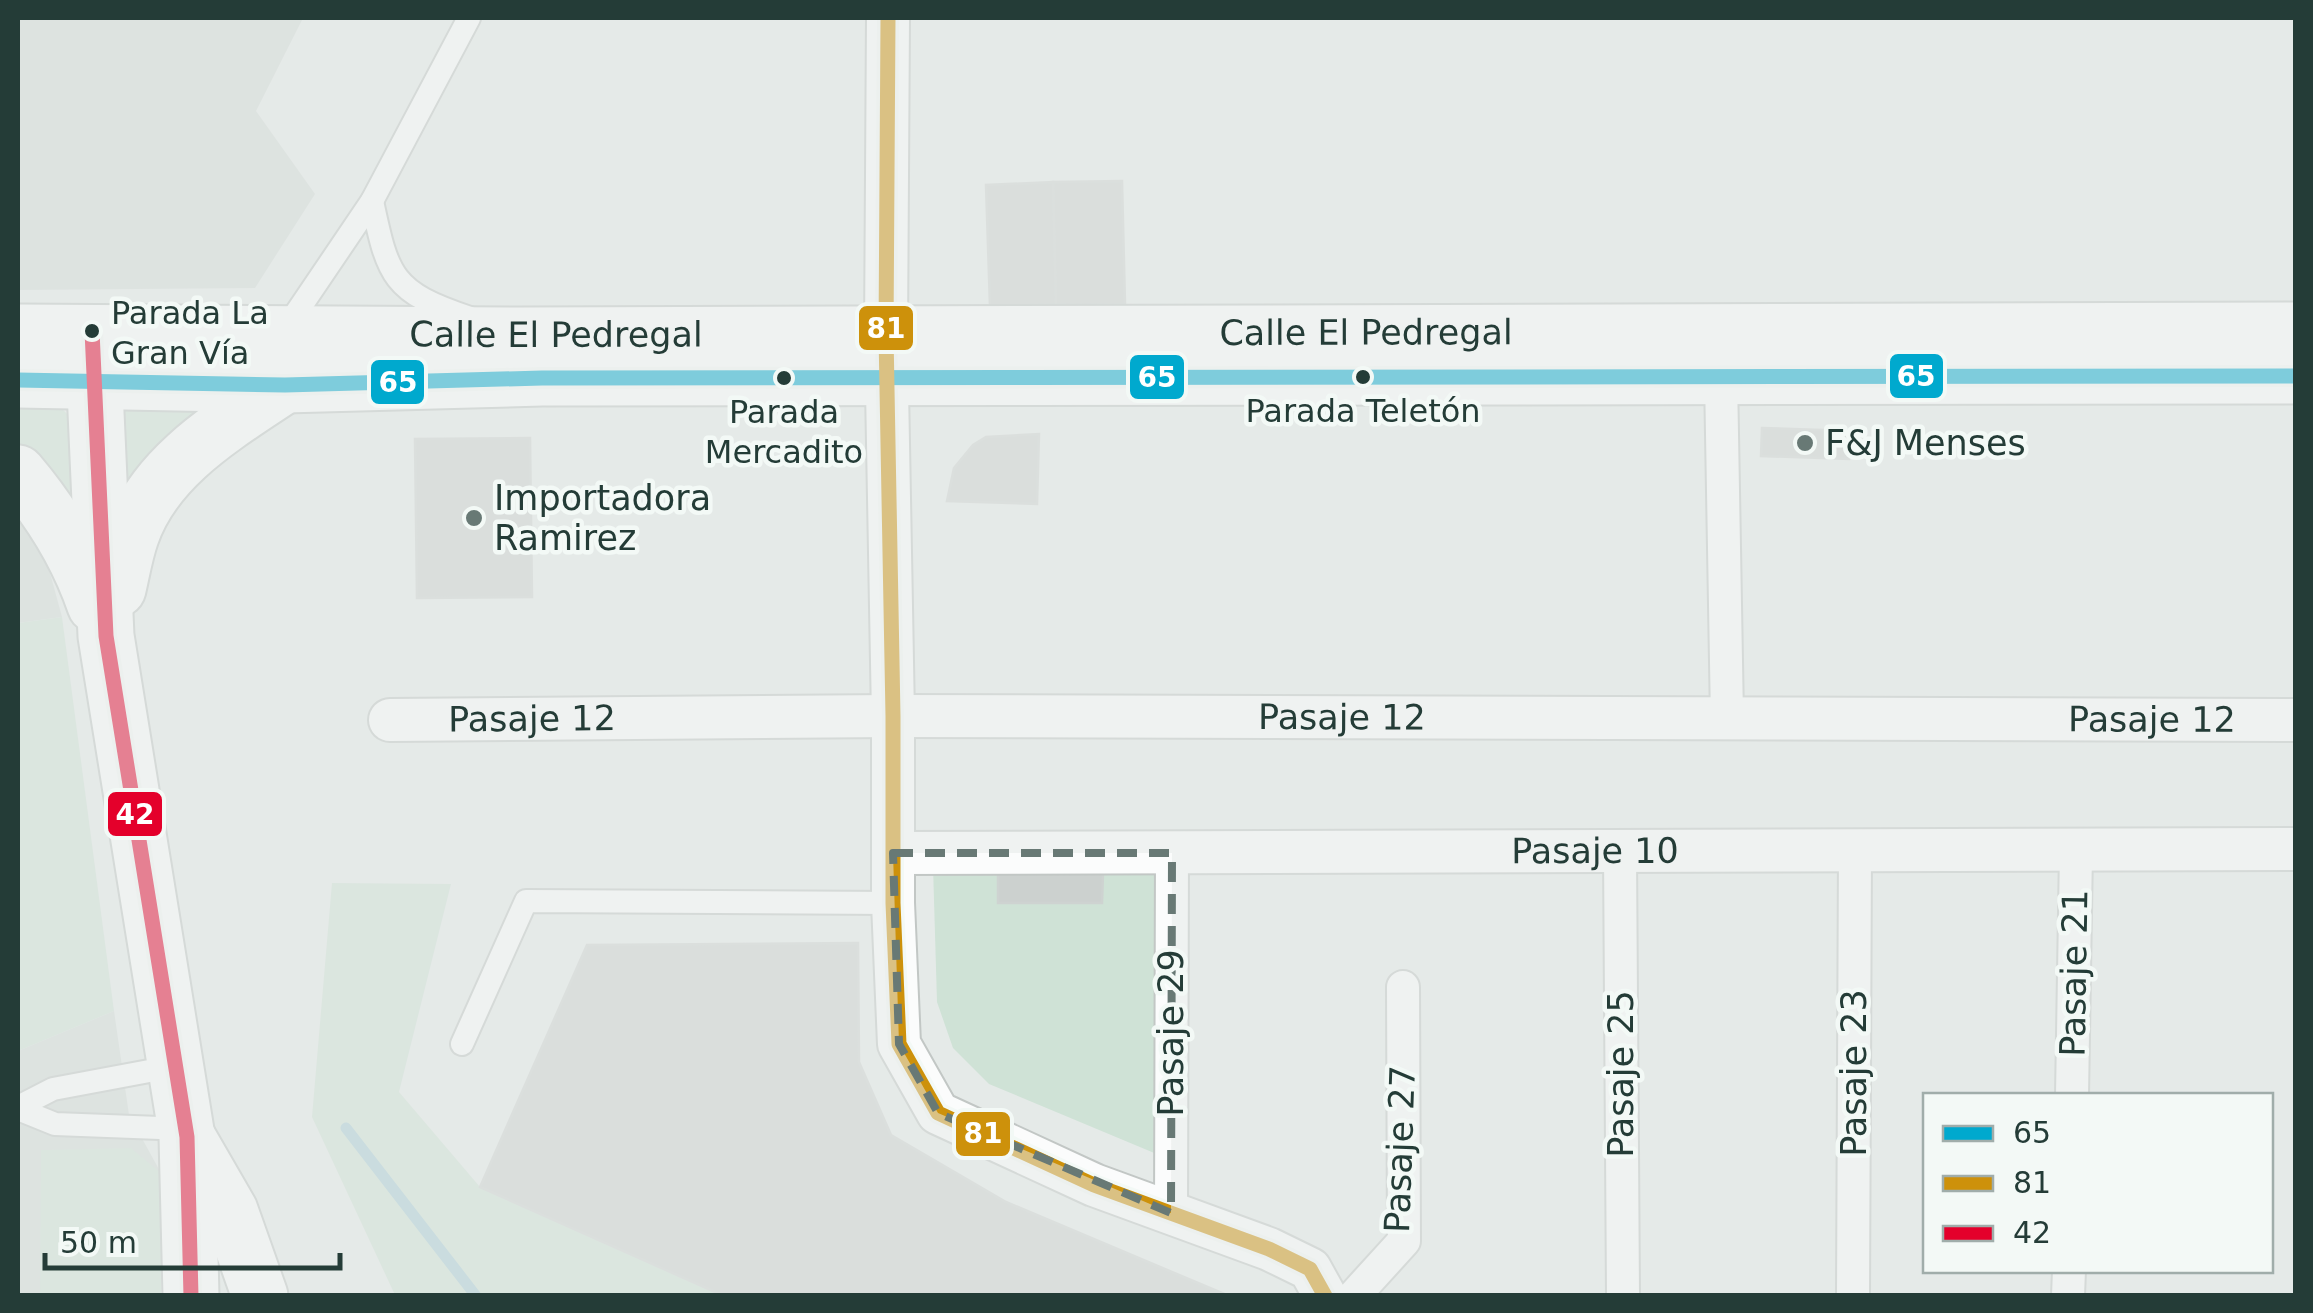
<svg xmlns="http://www.w3.org/2000/svg" width="2313" height="1313" viewBox="0 0 2313 1313" font-family="'DejaVu Sans',sans-serif">
	<rect width="100%" height="100%" fill="#e5eae8"/>
	<!-- built -->
	<g fill="#d3dbd8">
		<polygon points="18,18 303,18 256,111 315,194 255,288 18,290"/>
		<polygon points="18,501 41,540 62,617 18,623"/>
		<polygon points="114,1011 129,1115 161,1173 161,1295 18,1296 18,1051"/>
	</g>
	<!-- green -->
	<g fill="#cfe2d6">
		<polygon points="114,403 210,404 113,528"/>
		<path d="M18,405C35,405 60,400 69,417L80,527L18,455Z"/>
		<polygon points="62,617 114,1011 18,1051 18,623"/>
		<polygon points="933,866 1159,866 1159,1155 989,1084 953,1048 937,1002"/>
		<polygon points="332,883 451,884 399,1092 480,1187 724,1295 395,1295 312,1117"/>
		<polygon points="131,1148 161,1173 161,1295 40,1296 41,1150"/>
	</g>
	<g fill="none" stroke-linecap="round" stroke-linejoin="round">
		<!-- stream -->
		<polyline stroke="#a8cdd6" stroke-width="11" points="346,1128 476,1296"/>
	</g>
	<!-- building -->
	<g fill="#ccd1cf" stroke="#ced3d1" stroke-width="2.5">
		<polygon points="1122,181 1125,304 1056,306 1053,182"/>
		<polygon points="1053,182 1056,306 990,306 986,185"/>
		<polygon points="1762,428 1850,431 1849,459 1761,456"/>
		<polygon points="1039,434 1037,504 947,501 954,468 973,445 986,437"/>
		<polygon points="530,438 532,597 417,598 415,439"/>
		<polygon points="998,872 1103,873 1102,903 998,903"/>
		<polygon points="858,943 859,1062 891,1135 1006,1202 1229,1296 724,1296 480,1187 587,945"/>
	</g>
	<g fill="none" stroke-linecap="round" stroke-linejoin="round">
		<defs>
			<g id="service">
				<path d="M372,201C388,277 392,292 470,318"/>
				<polyline points="284,331 372,201 469,18"/>
				<polyline points="462,1044 526,901 893,903"/>
				<polyline points="18,1107 53,1089 176,1066"/>
				<polyline points="18,1109 55,1124 186,1129"/>
			</g>
			<g id="pedestrian">
				<polyline points="1721,377 1727,718"/>
				<polyline points="1620,852 1623,1296"/>
				<polyline points="2072,1096 2076,851"/>
				<polyline points="1171,1213 1172,853"/>
				<polyline points="1354,1296 1404,1241 1403,987"/>
				<polyline points="1853,1296 1855,851"/>
				<polyline points="2068,1296 2069,1270"/>
			</g>
			<g id="minor">
				<polyline points="888,18 886,334 893,716 893,903 899,1044 938,1113 1094,1185 1269,1249 1310,1269 1325,1296"/>
				<path id="s1" d="M390,720L893,716L2296,720"/>
				<path id="s2" d="M893,853L2296,849"/>
			</g>
			<g id="secondary">
				<path id="s3" d="M18,332L521,335L2296,330"/>
				<polyline points="93,345 106,636 187,1137 191,1296"/>
				<polyline points="18,380 285,385 542,378 2296,376"/>
				<path d="M18,473C52,513 78,555 95,605"/>
				<path d="M118,589C122,572 125,553 131,536C155,465 227,424 285,385"/>
				<polyline points="189,1140 230,1211 260,1296"/>
			</g>
		</defs>
		<!-- service casing -->
		<use href="#service" stroke="#c2c7c5" stroke-width="26"/>
		<!-- pedestrian casing -->
		<use href="#pedestrian" stroke="#c2c7c5" stroke-width="36"/>
		<!-- minor casing -->
		<use href="#minor" stroke="#c2c7c5" stroke-width="46"/>
		<!-- secondary casing -->
		<use href="#secondary" stroke="#c1c7c5" stroke-width="59"/>
		<!-- service -->
		<use href="#service" stroke="#fbfcfc" stroke-width="22"/>
		<!-- pedestrian -->
		<use href="#pedestrian" stroke="#fbfcfc" stroke-width="32"/>
		<!-- minor -->
		<use href="#minor" stroke="#fbfcfc" stroke-width="42"/>
		<!-- secondary -->
		<use href="#secondary" stroke="#fbfcfc" stroke-width="55"/>
		<defs>
			<polyline id="bus-1" points="18,380 285,385 542,378 2296,376"/>
			<polyline id="bus-2" points="888,18 886,334 893,716 893,903 899,1044 938,1113 1094,1185 1269,1249 1310,1269 1325,1296"/>
			<polyline id="bus-3" points="92,331 106,636 187,1137 191,1296"/>
		</defs>
		<!-- bus-1 casing -->
		<use href="#bus-1" stroke="#f3f9f6" stroke-width="22"/>
		<!-- bus-2 casing -->
		<use href="#bus-2" stroke="#f3f9f6" stroke-width="22"/>
		<!-- bus-3 casing -->
		<use href="#bus-3" stroke="#f3f9f6" stroke-width="22"/>
		<!-- bus-1 -->
		<use href="#bus-1" stroke="#00a9ce" stroke-width="15"/>
		<!-- bus-2 -->
		<use href="#bus-2" stroke="#cd910b" stroke-width="15"/>
		<!-- bus-3 -->
		<use href="#bus-3" stroke="#e4002b" stroke-width="15"/>
	</g>
	<!-- marked area -->
	<path d="M0 0H2313V1313H0ZM893,853H1172L1171,1213L938,1113L899,1044Z" fill="#e5eae8" fill-opacity=".55" fill-rule="evenodd"/>
	<path fill="none" stroke="#687975" stroke-width="8" stroke-dasharray="20 12" stroke-linejoin="round" d="M893,853H1172L1171,1213L938,1113L899,1044Z"/>
	<!-- markers -->
	<g fill="#243c37" stroke="#f3f9f6" stroke-width="4">
		<circle cx="92" cy="331" r="9"/>
		<circle cx="1363" cy="377" r="9"/>
		<circle cx="784" cy="378" r="9"/>
	</g>
	<g fill="#687975" stroke="#f3f9f6" stroke-width="4">
		<circle cx="1805" cy="443" r="10"/>
		<circle cx="474" cy="518" r="10"/>
	</g>
	<g text-anchor="middle" dominant-baseline="central" stroke-width="9" stroke-linejoin="round" paint-order="stroke">
		<!-- bus labels -->
		<g font-size="32" fill="#243c37" stroke="#f3f9f6">
			<text x="111" y="313" text-anchor="start">Parada La<tspan x="111" dy="40">Gran Vía</tspan></text>
			<text x="1363" y="411">Parada Teletón</text>
			<text x="784" y="412">Parada<tspan x="784" dy="40">Mercadito</tspan></text>
		</g>
		<!-- street labels -->
		<g font-size="35" fill="#243c37" stroke="#f3f9f6">
			<text stroke="none"><textPath href="#s3" startOffset="1348">Calle El Pedregal</textPath></text>
			<text stroke="none"><textPath href="#s3" startOffset="538">Calle El Pedregal</textPath></text>
			<text stroke="none"><textPath href="#s1" startOffset="952">Pasaje 12</textPath></text>
			<text stroke="none"><textPath href="#s1" startOffset="142">Pasaje 12</textPath></text>
			<text stroke="none"><textPath href="#s1" startOffset="1762">Pasaje 12</textPath></text>
			<text stroke="none"><textPath href="#s2" startOffset="702">Pasaje 10</textPath></text>
			<text transform="translate(2074 973) rotate(-89)">Pasaje 21</text>
			<text transform="translate(1171 1033) rotate(-90)">Pasaje 29</text>
			<text transform="translate(1854 1073) rotate(-90)">Pasaje 23</text>
			<text transform="translate(1621 1074) rotate(-90)">Pasaje 25</text>
			<text transform="translate(1400 1149) rotate(-88)">Pasaje 27</text>
		</g>
		<!-- poi labels -->
		<g font-size="35" fill="#243c37" stroke="#f3f9f6" text-anchor="start">
			<text x="1825" y="443">F&amp;J Menses</text>
			<text x="494" y="498">Importadora<tspan x="494" dy="40">Ramirez</tspan></text>
		</g>
	</g>
	<g stroke="#f3f9f6" stroke-width="4">
		<rect x="857" y="304" width="58" height="48" rx="10" fill="#cd910b"/>
		<rect x="1888" y="352" width="57" height="48" rx="10" fill="#00a9ce"/>
		<rect x="1128" y="353" width="58" height="48" rx="10" fill="#00a9ce"/>
		<rect x="369" y="358" width="57" height="48" rx="10" fill="#00a9ce"/>
		<rect x="106" y="790" width="58" height="48" rx="10" fill="#e4002b"/>
		<rect x="954" y="1110" width="58" height="48" rx="10" fill="#cd910b"/>
	</g>
	<g font-size="28" text-anchor="middle" font-weight="bold" fill="#fff">
		<text x="886" y="338">81</text>
		<text x="1916" y="386">65</text>
		<text x="1157" y="387">65</text>
		<text x="398" y="392">65</text>
		<text x="135" y="824">42</text>
		<text x="983" y="1143">81</text>
	</g>
	<!-- border -->
	<rect width="2313" height="1313" fill="none" stroke="#243c37" stroke-width="40"/>
	<!-- legend -->
	<rect x="1923" y="1093" width="350" height="180" fill="#f3f9f6" stroke="#a0adaa" stroke-width="2.5"/>
	<rect x="1943" y="1126" width="50" height="15" fill="#00a9ce" stroke="#a0adaa" stroke-width="2.5"/>
	<text x="2013" y="1143" font-size="30" fill="#243c37">65</text>
	<rect x="1943" y="1176" width="50" height="15" fill="#cd910b" stroke="#a0adaa" stroke-width="2.5"/>
	<text x="2013" y="1193" font-size="30" fill="#243c37">81</text>
	<rect x="1943" y="1226" width="50" height="15" fill="#e4002b" stroke="#a0adaa" stroke-width="2.5"/>
	<text x="2013" y="1243" font-size="30" fill="#243c37">42</text>
	<!-- scale -->
	<path d="M45 1253v15h295v-15" fill="none" stroke="#243c37" stroke-width="5"/>
	<text x="60" y="1253" font-size="30" fill="#243c37" stroke="#f3f9f6" stroke-width="8" paint-order="stroke">50 m</text>
</svg>
